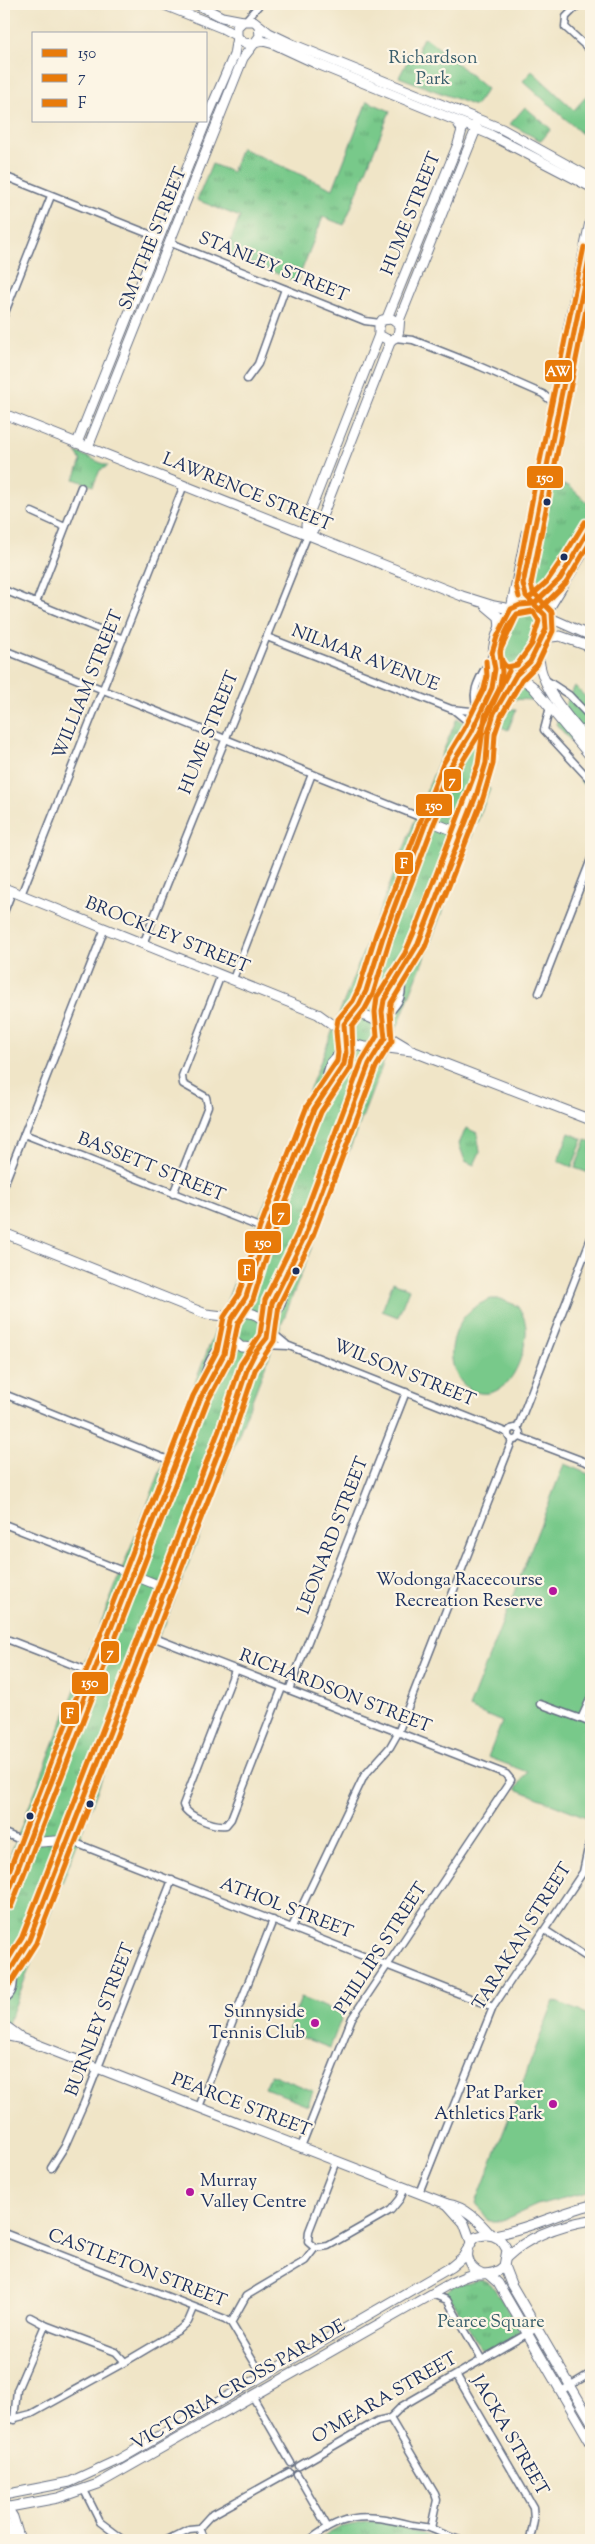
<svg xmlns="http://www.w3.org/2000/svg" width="595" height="2544" viewBox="0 0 595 2544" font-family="'Sorts Mill Goudy',serif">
	<defs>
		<pattern id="grass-tufts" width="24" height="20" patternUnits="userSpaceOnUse" patternTransform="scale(1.25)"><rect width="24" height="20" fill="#78c98a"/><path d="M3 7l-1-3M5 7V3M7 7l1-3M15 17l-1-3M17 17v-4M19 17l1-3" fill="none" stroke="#62a474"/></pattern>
	</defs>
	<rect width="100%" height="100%" fill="#fcf5e5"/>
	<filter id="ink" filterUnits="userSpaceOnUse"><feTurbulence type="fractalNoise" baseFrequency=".02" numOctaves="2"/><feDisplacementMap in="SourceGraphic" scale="10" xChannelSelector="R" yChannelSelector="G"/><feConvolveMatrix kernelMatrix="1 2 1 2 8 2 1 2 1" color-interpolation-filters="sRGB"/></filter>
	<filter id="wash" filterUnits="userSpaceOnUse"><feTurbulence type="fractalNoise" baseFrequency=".0096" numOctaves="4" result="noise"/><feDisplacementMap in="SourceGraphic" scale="20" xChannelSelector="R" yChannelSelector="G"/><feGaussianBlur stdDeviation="1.12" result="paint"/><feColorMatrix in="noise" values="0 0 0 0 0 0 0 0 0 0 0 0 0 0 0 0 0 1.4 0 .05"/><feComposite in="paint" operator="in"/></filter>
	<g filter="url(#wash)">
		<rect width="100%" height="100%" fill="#f0e5c7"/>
		<!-- grass -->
		<g fill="url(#grass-tufts)" stroke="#4a7c74">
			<polygon points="423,38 429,40 487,89 475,106 399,77 407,62 419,55 419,46"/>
			<polygon points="532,71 574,110 591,91 591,142 523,81"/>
			<polygon points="367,101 390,111 344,225 323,217 297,282 226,252 240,217 197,200 212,164 232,172 241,148 333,189"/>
			<polygon points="525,107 551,129 541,141 510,124"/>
			<polygon points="76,452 108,466 100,470 93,486 74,479 81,461"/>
			<polygon points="548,483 569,486 591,506 591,511 549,586 542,593 536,593 529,584 541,532"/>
			<path d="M522,610C556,609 528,668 514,668C485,668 508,615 522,610Z"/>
			<polygon points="489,666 489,683 480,704 478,697"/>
			<polygon points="498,677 508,682 488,720 484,755 477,784 490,789 164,1626 154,1643 4,2034 4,1871 420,807 457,718 476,730"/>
			<polygon points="575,686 591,703 591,793 580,781 589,761 556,724"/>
			<polygon points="510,710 516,710 508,730 497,725 503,712"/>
			<polygon points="466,1128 477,1133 480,1152 474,1165 465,1161 459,1144"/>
			<polygon points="271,2074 313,2091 308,2105 265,2088"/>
			<polygon points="481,2279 491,2284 521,2329 514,2337 488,2351 480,2348 453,2301 443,2294 453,2286"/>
			<polygon points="372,2521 390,2524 442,2540 316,2540 341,2527"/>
		</g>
		<!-- garden -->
		<g fill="#78c98a" stroke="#4a7c74">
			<polygon points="521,684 528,689 535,700 507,699"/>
			<polygon points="569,1133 583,1139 572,1167 558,1161"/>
			<polygon points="586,1140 591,1142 589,1173 575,1168"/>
			<polygon points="393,1282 409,1289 398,1317 382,1311"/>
			<path d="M491,1299H500L518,1306C530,1325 527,1339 520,1360C498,1422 437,1388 455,1335C461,1316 472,1306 491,1299Z"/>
			<polygon points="564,1464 591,1475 591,1819 516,1789 527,1772 488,1757 502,1722 469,1708"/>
			<polygon points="301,1998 343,2014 330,2048 288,2032"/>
			<polygon points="554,2001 591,2016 591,2191 537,2205 502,2221 489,2221 476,2203"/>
		</g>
	</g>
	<g filter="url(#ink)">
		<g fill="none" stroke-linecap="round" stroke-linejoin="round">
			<defs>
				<g id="street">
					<polyline points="579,4 566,17 565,27 591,51"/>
					<polyline points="245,21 260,4"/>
					<polyline points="4,176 159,238"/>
					<polyline points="171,243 365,321 380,323"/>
					<polyline points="4,315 51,196"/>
					<polyline points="395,338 413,340 479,366 543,394 553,403"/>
					<polyline points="247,379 258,364 285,289"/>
					<polyline points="32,512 65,527"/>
					<polyline points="4,590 123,639"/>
					<polyline points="36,603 81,487"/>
					<polyline points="267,637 451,709 471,711 485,704"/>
					<polyline points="4,650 427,820"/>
					<polyline points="546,680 569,695 591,718"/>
					<polyline points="550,707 544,730 591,781"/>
					<polyline points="455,711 466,720 473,729"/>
					<path d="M480,712C466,693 483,673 492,656"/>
					<polyline points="21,895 184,485"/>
					<polyline points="4,912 12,892"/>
					<polyline points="143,944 308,534"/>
					<polyline points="233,979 312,774"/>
					<polyline points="539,993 591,859"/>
					<path d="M383,1020C397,1004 406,999 400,975"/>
					<polyline points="327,1089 326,1075 330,1062 346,1044"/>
					<polyline points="24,1134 267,1230"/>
					<polyline points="4,1185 105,928"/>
					<polyline points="173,1194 208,1106 206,1097 183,1084 182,1076 221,975"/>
					<polyline points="243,1303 237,1299 248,1270 255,1264"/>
					<polyline points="269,1315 279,1310 286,1291 283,1280"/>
					<polyline points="268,1329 286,1344"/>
					<polyline points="262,1345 289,1346 508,1433"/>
					<polyline points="4,1394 176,1463"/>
					<path d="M201,1395C201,1382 207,1361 216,1351C219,1347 223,1347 226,1344"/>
					<circle cx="514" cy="1434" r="6"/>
					<polyline points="517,1429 591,1238"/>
					<polyline points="520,1437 591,1464"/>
					<polyline points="4,1524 133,1575"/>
					<polyline points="147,1635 506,1774 511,1780 352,2018 301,2147"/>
					<polyline points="4,1638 94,1673"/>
					<path d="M235,1670L183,1805C186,1816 215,1827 226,1825L231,1819L282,1688"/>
					<polyline points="289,1690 406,1392"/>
					<polyline points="540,1704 581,1719 591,1697"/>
					<polyline points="581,1719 591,1723"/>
					<polyline points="4,1833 28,1843"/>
					<polyline points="68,1840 493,2007"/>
					<polyline points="292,1927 364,1776 390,1747 398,1733 512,1441"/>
					<polyline points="545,1930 591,1960"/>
					<path d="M4,1999C17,1994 13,1977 14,1966"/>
					<polyline points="199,2107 273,1920"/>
					<polyline points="336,2161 309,2231 308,2242 315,2248 328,2246 391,2210 400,2199 405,2188"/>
					<polyline points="51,2168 65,2146 84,2103 172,1880"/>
					<polyline points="419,2193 493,2007 583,1872 591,1834"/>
					<polyline points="4,2233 225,2319 231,2323 262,2375"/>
					<polyline points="432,2294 447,2300 482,2360"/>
					<polyline points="30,2317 45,2325"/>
					<polyline points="231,2323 246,2296 305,2261 315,2248"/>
					<polyline points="457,2376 533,2507 534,2520 530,2540"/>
					<polyline points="561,2391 591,2373"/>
					<polyline points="253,2397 291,2463"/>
					<polyline points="390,2418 435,2494 437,2500 431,2528"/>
					<polyline points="14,2420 17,2390 45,2325 116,2352 125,2362"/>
					<polyline points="4,2421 31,2414 125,2362 179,2330 188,2322 194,2308"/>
					<polyline points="299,2466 377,2421 390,2418 402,2406 537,2328"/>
					<polyline points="297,2474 327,2526"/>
					<polyline points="84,2490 100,2522 124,2540"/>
					<polyline points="199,2528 204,2540"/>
					<polyline points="167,2540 189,2529 199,2528 210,2516 289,2472"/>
					<path d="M310,2540C346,2511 370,2514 412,2525C418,2526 426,2526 432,2529C442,2533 449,2537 460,2540"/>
				</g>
				<g id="secondary">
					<polyline points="162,4 222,28 237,36"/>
					<polyline points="196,4 222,17 243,21"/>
					<polyline points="4,6 5,4"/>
					<polyline points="254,43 263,41 274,44 315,63 489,134 591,187"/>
					<polyline points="253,44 244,43 237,37 237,27 243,21 254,21 269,33 292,44 502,129 591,178"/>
					<polyline points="206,120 234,55 237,37"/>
					<polyline points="387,318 458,144 462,130 457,121"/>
					<path d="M399,325L392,319L382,320L379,326V335L388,340C402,339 398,328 400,318L476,129V124"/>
					<polyline points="568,329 591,217"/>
					<polyline points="4,414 462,596 494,606 511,609"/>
					<polyline points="77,443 206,121"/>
					<polyline points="88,447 243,58 260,36 259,26"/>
					<polyline points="308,534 306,525 310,511 379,335"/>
					<polyline points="308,534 319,524 391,340"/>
					<path d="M533,604C527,603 516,604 511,609C496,625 477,679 517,675C530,667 553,630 545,614C538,601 523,601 523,584L591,249"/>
					<path d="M534,604C561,586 575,553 591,526"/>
					<polyline points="486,606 499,617 500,629"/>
					<polyline points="511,609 526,533"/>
					<polyline points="545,615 591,540"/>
					<polyline points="546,616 591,636"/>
					<polyline points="543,638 560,636 591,647"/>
					<path d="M539,649C536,685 569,718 591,744"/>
					<polyline points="517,675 532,686 591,757"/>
					<polyline points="427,820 462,834"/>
					<polyline points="4,888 318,1014 343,1032"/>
					<path d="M351,1015C370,992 374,962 384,934C404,882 424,829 445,777C459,744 501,701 494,664"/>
					<polyline points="385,1030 393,1039 408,1048"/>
					<polyline points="344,1035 346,1053 344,1064 314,1109 267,1230 246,1297 231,1320 230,1337 241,1347 257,1348 266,1340 272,1303 304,1238 369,1064 385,1038 382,1012 384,1000 412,957 422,933 485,767 492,718 516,675"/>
					<path d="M379,1047C365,1048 353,1047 344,1035V1026L348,1017C360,1011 376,1019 384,1028"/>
					<polyline points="380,1047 412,1051 591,1120"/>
					<polyline points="4,1233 206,1314 232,1317"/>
					<path d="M234,1316C247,1309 261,1314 268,1327"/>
					<polyline points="133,1575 165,1588"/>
					<polyline points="28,1843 68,1840"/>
					<polyline points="4,1904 200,1399 224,1354 228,1332"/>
					<polyline points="4,1980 29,1940 226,1433 248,1367 260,1346"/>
					<polyline points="4,2025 19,2036"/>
					<path d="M4,2035L23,2039L447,2204C466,2207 478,2220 491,2235"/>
					<polyline points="447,2204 464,2223 471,2242"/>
					<path d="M493,2235C527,2230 558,2213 591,2205"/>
					<path d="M507,2257C530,2235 560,2225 591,2220"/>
					<polyline points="504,2266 511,2284 591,2421"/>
					<polyline points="489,2275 498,2283 591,2443"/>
					<polyline points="4,2495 70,2482 120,2459 451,2267 463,2257 467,2250"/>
					<polyline points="5,2504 13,2517 20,2540"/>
					<path d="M4,2508L58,2498L98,2484L451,2283C457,2280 463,2277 470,2275C483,2272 494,2277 504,2266L507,2250C501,2236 490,2232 476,2237C463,2250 465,2267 483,2274"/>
					<polyline points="7,2508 4,2518 12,2540"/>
				</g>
			</defs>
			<!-- street casing -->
			<use href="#street" stroke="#666f83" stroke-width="9"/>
			<!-- secondary casing -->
			<use href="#secondary" stroke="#666f83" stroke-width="11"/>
			<!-- street -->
			<use href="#street" stroke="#fff" stroke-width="6"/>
			<!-- secondary -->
			<use href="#secondary" stroke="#fff" stroke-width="9"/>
			<defs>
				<g id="bus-1">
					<polyline points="534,604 560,579 591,526"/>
					<polyline points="4,1904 200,1399 224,1354 231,1320 246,1297 267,1230 314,1109 344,1064 346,1053 344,1024 359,1005 366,991 383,937 427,820 450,767 471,733 492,688 495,669 492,653 497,637 511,609 520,605 533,604"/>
					<polyline points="4,1980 29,1940 226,1433 248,1367 255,1353 267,1338 272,1303 304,1238 369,1064 385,1038 382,1012 384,1000 418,944 476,796 486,763 488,733 494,713 516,675 530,662 546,629 545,615 526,596 523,584 591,249"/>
				</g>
				<g id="bus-2">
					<polyline points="539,610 566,583 591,541"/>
					<polyline points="11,1907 207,1402 231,1357 238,1323 253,1300 274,1232 321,1112 351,1067 353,1053 352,1026 365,1009 373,994 390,939 434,823 457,770 478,736 499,691 502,672 500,651 517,615 534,612"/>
					<polyline points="10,1984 36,1943 233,1436 255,1370 274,1341 279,1305 311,1241 376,1067 392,1041 390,1012 391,1003 425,947 483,798 493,764 495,734 501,716 522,680 537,665 553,631 552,612 533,592 531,584 591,285"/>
				</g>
				<g id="bus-3">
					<polyline points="519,597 516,585 533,496"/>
					<polyline points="529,598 546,583 563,558"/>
					<path d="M532,611L517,614C508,625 491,655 507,667L517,665L532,644L539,621L533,611"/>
					<polyline points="4,1884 193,1396 217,1351 224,1317 239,1294 260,1227 307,1106 337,1061 338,1053 336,1031 338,1019 353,1001 359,988 376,934 443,764 464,729 484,689 487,676 486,661"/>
					<polyline points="4,1966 22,1937 219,1430 241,1364 260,1335 265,1300 297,1235 362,1061 377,1036 375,1012 377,997 405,953 415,930 478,765 485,716 509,671"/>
				</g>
				<g id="bus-4">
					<polyline points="533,495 584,247"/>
					<polyline points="563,558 585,522"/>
				</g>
			</defs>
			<!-- bus-1 casing -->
			<use href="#bus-1" stroke="#fcf5e5" stroke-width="9"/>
			<!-- bus-2 casing -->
			<use href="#bus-2" stroke="#fcf5e5" stroke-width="9"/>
			<!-- bus-3 casing -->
			<use href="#bus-3" stroke="#fcf5e5" stroke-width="9"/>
			<!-- bus-4 casing -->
			<use href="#bus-4" stroke="#fcf5e5" stroke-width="9"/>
			<!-- bus-1 -->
			<use href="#bus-1" stroke="#e87a09" stroke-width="5"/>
			<!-- bus-2 -->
			<use href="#bus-2" stroke="#e87a09" stroke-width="5"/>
			<!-- bus-3 -->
			<use href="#bus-3" stroke="#e87a09" stroke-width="5"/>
			<!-- bus-4 -->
			<use href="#bus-4" stroke="#e87a09" stroke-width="5"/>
		</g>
	</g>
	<!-- markers -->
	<g fill="#1b2f5e" stroke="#fcf5e5" stroke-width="2">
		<circle cx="547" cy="502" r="4.5"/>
		<circle cx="564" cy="557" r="4.5"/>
		<circle cx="296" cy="1271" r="4.5"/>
		<circle cx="90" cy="1804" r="4.5"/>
		<circle cx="30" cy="1816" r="4.5"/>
	</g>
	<g fill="#b5179e" stroke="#fcf5e5" stroke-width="2">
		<circle cx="553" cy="1591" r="5"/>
		<circle cx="315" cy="2023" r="5"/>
		<circle cx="553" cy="2104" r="5"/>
		<circle cx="190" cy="2192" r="5"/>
	</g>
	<g text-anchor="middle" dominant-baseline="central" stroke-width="4.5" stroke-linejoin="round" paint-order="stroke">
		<!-- park labels -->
		<g font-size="18" fill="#375d6b" stroke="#fcf5e5">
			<text x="433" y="59">Richardson<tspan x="433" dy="21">Park</tspan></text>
			<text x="491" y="2323">Pearce Square</text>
		</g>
		<!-- street labels -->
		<g font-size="18" fill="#1b2f5e" stroke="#fcf5e5">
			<text transform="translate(412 214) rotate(-68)">HUME STREET</text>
			<text transform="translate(154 239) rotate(-68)">SMYTHE STREET</text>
			<text transform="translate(273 268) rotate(22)">STANLEY STREET</text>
			<text transform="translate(247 493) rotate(22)">LAWRENCE STREET</text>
			<text transform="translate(365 659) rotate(21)">NILMAR AVENUE</text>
			<text transform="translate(89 685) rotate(-68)">WILLIAM STREET</text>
			<text transform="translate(210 733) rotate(-68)">HUME STREET</text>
			<text transform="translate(167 936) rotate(22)">BROCKLEY STREET</text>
			<text transform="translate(151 1168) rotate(22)">BASSETT STREET</text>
			<text transform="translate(404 1374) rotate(22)">WILSON STREET</text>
			<text transform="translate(334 1536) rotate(-69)">LEONARD STREET</text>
			<text transform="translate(335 1692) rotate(21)">RICHARDSON STREET</text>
			<text transform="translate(286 1909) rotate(21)">ATHOL STREET</text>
			<text transform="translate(523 1937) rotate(-58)">TARAKAN STREET</text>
			<text transform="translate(382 1949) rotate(-57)">PHILLIPS STREET</text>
			<text transform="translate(101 2020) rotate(-69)">BURNLEY STREET</text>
			<text transform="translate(241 2106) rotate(21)">PEARCE STREET</text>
			<text transform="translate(137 2269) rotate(21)">CASTLETON STREET</text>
			<text transform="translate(239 2386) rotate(-30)">VICTORIA CROSS PARADE</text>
			<text transform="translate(385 2399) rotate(-30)">O'MEARA STREET</text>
			<text transform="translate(509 2436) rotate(60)">JACKA STREET</text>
		</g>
		<!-- poi labels -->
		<g font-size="18" fill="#1b2f5e" stroke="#fcf5e5" text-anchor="end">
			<text x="543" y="1581">Wodonga Racecourse<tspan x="543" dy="21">Recreation Reserve</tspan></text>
			<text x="305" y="2013">Sunnyside<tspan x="305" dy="21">Tennis Club</tspan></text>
			<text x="543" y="2094">Pat Parker<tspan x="543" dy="21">Athletics Park</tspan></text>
			<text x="200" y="2182" text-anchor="start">Murray<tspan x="200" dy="21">Valley Centre</tspan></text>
		</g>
	</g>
	<g stroke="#fcf5e5" stroke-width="2">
		<rect x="544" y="359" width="29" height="24" rx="5" fill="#e87a09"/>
		<rect x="526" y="465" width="38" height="24" rx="5" fill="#e87a09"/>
		<rect x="443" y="768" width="19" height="24" rx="5" fill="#e87a09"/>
		<rect x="415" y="793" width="38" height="24" rx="5" fill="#e87a09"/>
		<rect x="394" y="851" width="20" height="24" rx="5" fill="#e87a09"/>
		<rect x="271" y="1202" width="20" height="24" rx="5" fill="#e87a09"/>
		<rect x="244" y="1230" width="38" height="24" rx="5" fill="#e87a09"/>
		<rect x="237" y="1258" width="19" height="24" rx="5" fill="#e87a09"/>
		<rect x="100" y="1640" width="20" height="24" rx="5" fill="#e87a09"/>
		<rect x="71" y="1671" width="38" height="24" rx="5" fill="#e87a09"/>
		<rect x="60" y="1701" width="20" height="24" rx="5" fill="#e87a09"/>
	</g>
	<g font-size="14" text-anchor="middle" font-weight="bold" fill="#fff">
		<text x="558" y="376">AW</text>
		<text x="545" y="482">150</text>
		<text x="452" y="785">7</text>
		<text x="434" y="810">150</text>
		<text x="404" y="868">F</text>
		<text x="281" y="1219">7</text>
		<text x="263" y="1247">150</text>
		<text x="247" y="1275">F</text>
		<text x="110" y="1657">7</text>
		<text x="90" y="1687">150</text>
		<text x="70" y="1718">F</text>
	</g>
	<!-- margin -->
	<rect width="595" height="2544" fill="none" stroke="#fcf5e5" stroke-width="20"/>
	<!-- legend -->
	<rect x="32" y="32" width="175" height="90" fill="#fcf5e5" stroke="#a2a6af"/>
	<rect x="42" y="49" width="25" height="8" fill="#e87a09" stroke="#a2a6af"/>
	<text x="78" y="58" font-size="15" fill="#1b2f5e">150</text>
	<rect x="42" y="74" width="25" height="8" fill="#e87a09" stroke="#a2a6af"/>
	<text x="78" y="82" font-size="15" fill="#1b2f5e">7</text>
	<rect x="42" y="99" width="25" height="8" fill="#e87a09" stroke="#a2a6af"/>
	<text x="78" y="108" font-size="15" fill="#1b2f5e">F</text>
</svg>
